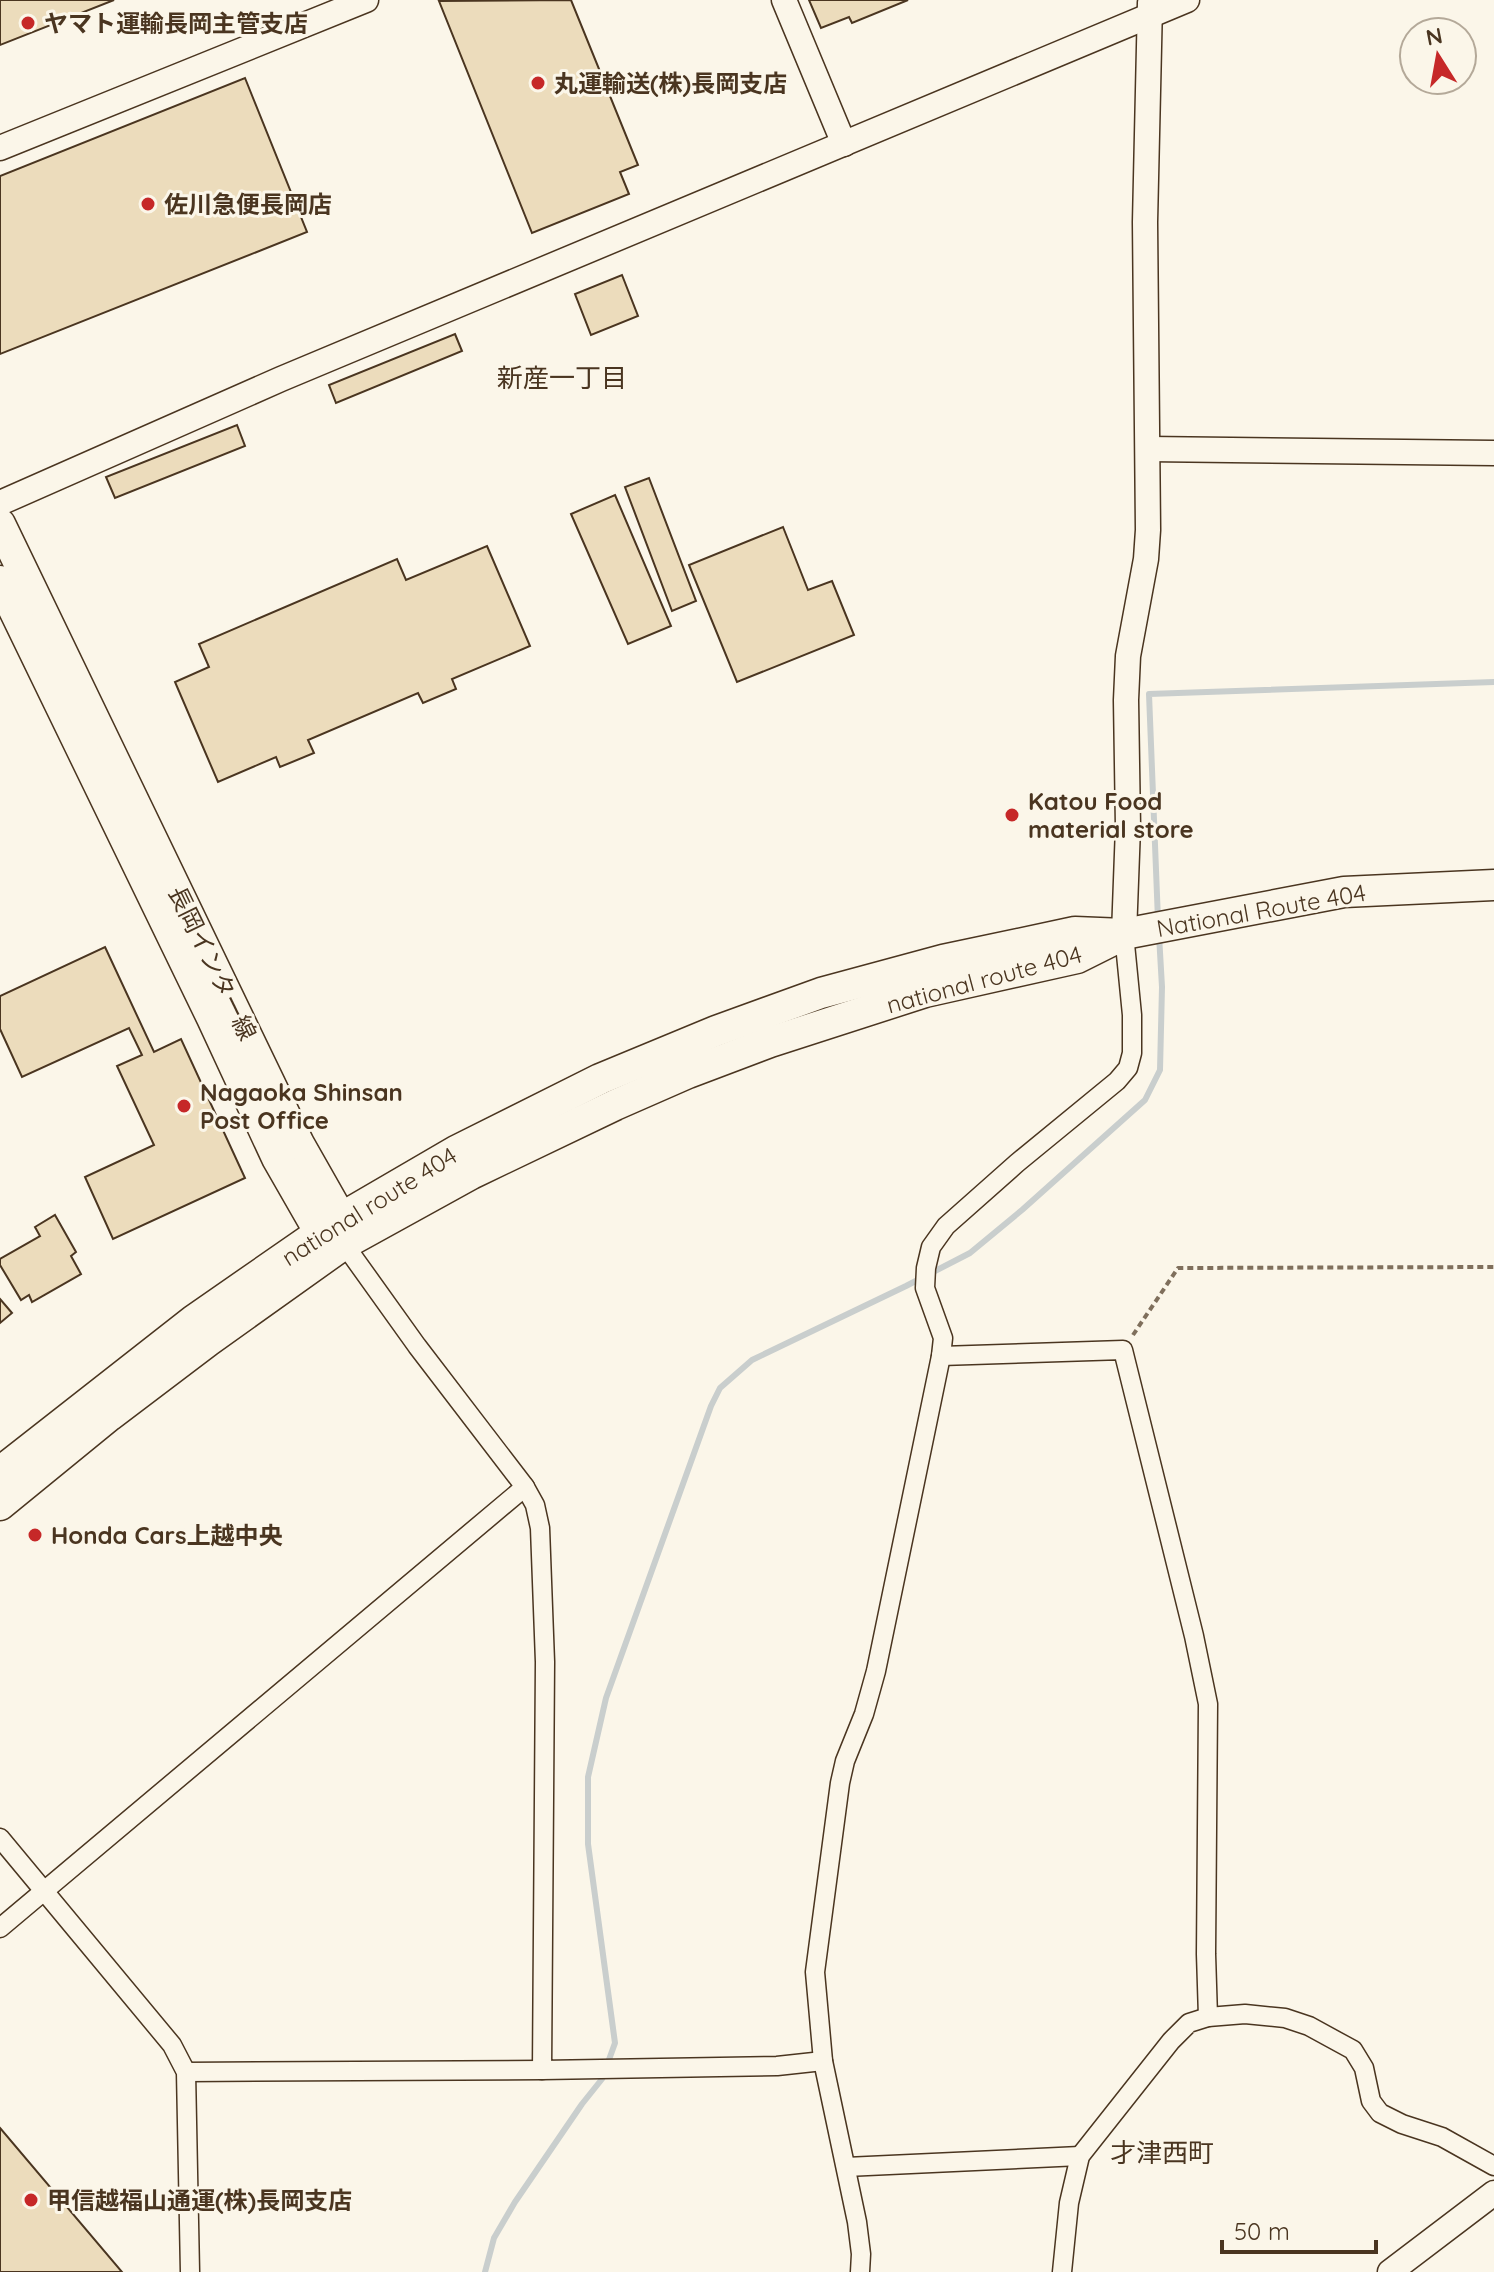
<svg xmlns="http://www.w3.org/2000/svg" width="1494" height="2272" viewBox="0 0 1494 2272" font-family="Quicksand,'Noto Sans JP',sans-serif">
	<rect width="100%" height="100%" fill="#fbf6e9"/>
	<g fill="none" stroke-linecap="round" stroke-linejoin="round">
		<!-- stream -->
		<g stroke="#c9cecd" stroke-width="6">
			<polyline points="1158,920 1149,694 1494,682"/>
			<polyline points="485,2272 494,2238 515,2202 582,2104 602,2079 615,2043 588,1844 588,1777 606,1698 711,1406 720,1388 752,1360 906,1286 970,1253 1022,1210 1145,1100 1160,1070 1162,987 1159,935"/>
		</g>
	</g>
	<!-- building -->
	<g fill="#ecdcbc" stroke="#4a3520" stroke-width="2">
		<polygon points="0,0 114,0 0,45"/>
		<polygon points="571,0 638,165 620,172 629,194 532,233 439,1"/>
		<polygon points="809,0 908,0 852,23 849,17 821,28"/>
		<polygon points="245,78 307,232 0,354 0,176"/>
		<polygon points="622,275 638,316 591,335 575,294"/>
		<polygon points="455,334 462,351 336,403 329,385"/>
		<polygon points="237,425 245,446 115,498 106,477"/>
		<polygon points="649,478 696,601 672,611 625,487"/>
		<polygon points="615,495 671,626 628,644 571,514"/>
		<polygon points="783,527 808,590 832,581 854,635 737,682 689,565"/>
		<polygon points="487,546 530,646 452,679 456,689 423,703 418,693 308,740 314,753 280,767 276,757 218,782 175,682 209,667 199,644 397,559 406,580"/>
		<polygon points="105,947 154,1052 181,1039 245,1178 113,1239 85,1177 154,1145 117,1066 142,1055 129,1028 22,1077 0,1029 0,996"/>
		<polygon points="55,1215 76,1252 71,1256 81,1274 32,1302 29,1295 21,1300 0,1265 0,1259 40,1236 35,1227"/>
		<polygon points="0,1299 12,1313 0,1323"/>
		<polygon points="0,2128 122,2272 0,2272"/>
	</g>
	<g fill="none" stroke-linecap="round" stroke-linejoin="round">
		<defs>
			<g id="minor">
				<polyline points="941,1356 1123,1350 1194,1636 1208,1704 1206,1954 1208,2017"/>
				<polyline points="525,1487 535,1505 540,1528 545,1662 542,2070 777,2066 823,2061"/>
				<polyline points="0,1838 172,2045 186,2072 190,2272"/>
				<polyline points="0,1928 525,1487 417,1346 344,1244"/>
				<polyline points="186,2072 542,2070"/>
				<polyline points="846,2167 1080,2156"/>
				<polyline points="860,2272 861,2254 857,2222 823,2061 815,1972 840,1783 845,1761 864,1714 876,1671 941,1356 943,1338 925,1288 926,1268 931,1247 946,1226 1017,1163 1117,1081 1128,1068 1132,1053 1132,1015 1124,934"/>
				<polyline points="1062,2272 1069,2203 1080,2156 1171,2041 1189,2023 1208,2017 1245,2014 1285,2018 1309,2026 1353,2050 1364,2068 1371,2101 1380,2113 1402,2124 1442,2137 1494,2166"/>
			</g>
			<g id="tertiary">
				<polyline points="784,0 844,144"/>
				<polyline points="0,148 366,0"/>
				<polyline points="1148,449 1494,453"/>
				<polyline points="0,503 281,379 1187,0"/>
				<polyline points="1124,934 1128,827 1126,700 1128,656 1146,559 1148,530 1145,222 1150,3"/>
				<polyline points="1390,2272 1494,2193"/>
			</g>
			<g id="primary">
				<polyline points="0,524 299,1144 341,1218 343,1242"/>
				<polyline points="0,581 212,1018 277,1158 320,1233 342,1244"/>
			</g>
			<g id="trunk">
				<polyline points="0,1472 194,1320 341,1218 456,1151 600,1079 716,1031 821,993 943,960 1075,932 1124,934 1344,892 1494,885"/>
				<polyline points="0,1505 109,1416 208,1341 344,1244 471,1174 615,1105 688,1073 770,1042 925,992 1077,958 1123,935"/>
			</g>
		</defs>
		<!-- minor casing -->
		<use href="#minor" stroke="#4a3520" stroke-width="21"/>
		<!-- tertiary casing -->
		<use href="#tertiary" stroke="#4a3520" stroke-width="27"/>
		<!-- primary casing -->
		<use href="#primary" stroke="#4a3520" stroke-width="33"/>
		<!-- trunk casing -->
		<use href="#trunk" stroke="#4a3520" stroke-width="33"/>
		<!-- path -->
		<polyline stroke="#7f6f5c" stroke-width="4" stroke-dasharray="6 4" stroke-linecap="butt" points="1133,1335 1178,1268 1494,1267"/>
		<!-- minor -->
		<use href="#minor" stroke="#fbf6e9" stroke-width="18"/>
		<!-- tertiary -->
		<use href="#tertiary" stroke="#fbf6e9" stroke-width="24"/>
		<!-- primary -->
		<use href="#primary" stroke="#fbf6e9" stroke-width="30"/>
		<!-- trunk -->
		<use href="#trunk" stroke="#fbf6e9" stroke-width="30"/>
	</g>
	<!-- markers -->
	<g fill="#c62828" stroke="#fbf6e9" stroke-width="3">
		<circle cx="28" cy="23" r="8"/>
		<circle cx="538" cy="83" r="8"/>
		<circle cx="148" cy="204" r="8"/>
		<circle cx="1012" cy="815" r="8"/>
		<circle cx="184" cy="1106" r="8"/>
		<circle cx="35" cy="1535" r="8"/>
		<circle cx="31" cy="2200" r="8"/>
	</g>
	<g text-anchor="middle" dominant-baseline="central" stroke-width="6" stroke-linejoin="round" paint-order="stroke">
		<!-- poi labels -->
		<g font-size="24" font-weight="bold" fill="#4a3520" stroke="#fbf6e9" text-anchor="start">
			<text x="44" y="23">ヤマト運輸長岡主管支店</text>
			<text x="554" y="83">丸運輸送(株)長岡支店</text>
			<text x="164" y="204">佐川急便長岡店</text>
			<text x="1028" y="801">Katou Food<tspan x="1028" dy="28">material store</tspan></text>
			<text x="200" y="1092">Nagaoka Shinsan<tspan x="200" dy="28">Post Office</tspan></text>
			<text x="51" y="1535">Honda Cars上越中央</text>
			<text x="47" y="2200">甲信越福山通運(株)長岡支店</text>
		</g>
		<!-- street labels -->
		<g font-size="24" fill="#4a3520" stroke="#fbf6e9">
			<text transform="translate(1261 910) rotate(-10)">National Route 404</text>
			<text transform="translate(213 963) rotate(64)">長岡インター線</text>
			<text transform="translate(984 979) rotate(-15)">national route 404</text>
			<text transform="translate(369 1206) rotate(-32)">national route 404</text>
		</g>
		<!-- neighbourhood labels -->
		<g font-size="26" fill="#4a3520" stroke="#fbf6e9">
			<text x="562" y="377">新産一丁目</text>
			<text x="1162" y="2152">才津西町</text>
		</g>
	</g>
	<!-- north arrow -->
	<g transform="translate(1438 56) rotate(349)"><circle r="38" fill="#fbf6e9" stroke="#b4a999" stroke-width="2"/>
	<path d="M0-6L14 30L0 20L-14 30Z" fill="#c62828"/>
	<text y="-12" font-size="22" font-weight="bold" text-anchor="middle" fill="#4a3520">N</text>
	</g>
	<!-- scale -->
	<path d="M1222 2240v12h154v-12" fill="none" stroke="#4a3520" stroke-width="4"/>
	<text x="1234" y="2240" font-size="24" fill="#4a3520" stroke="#fbf6e9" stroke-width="6" paint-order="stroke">50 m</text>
</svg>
